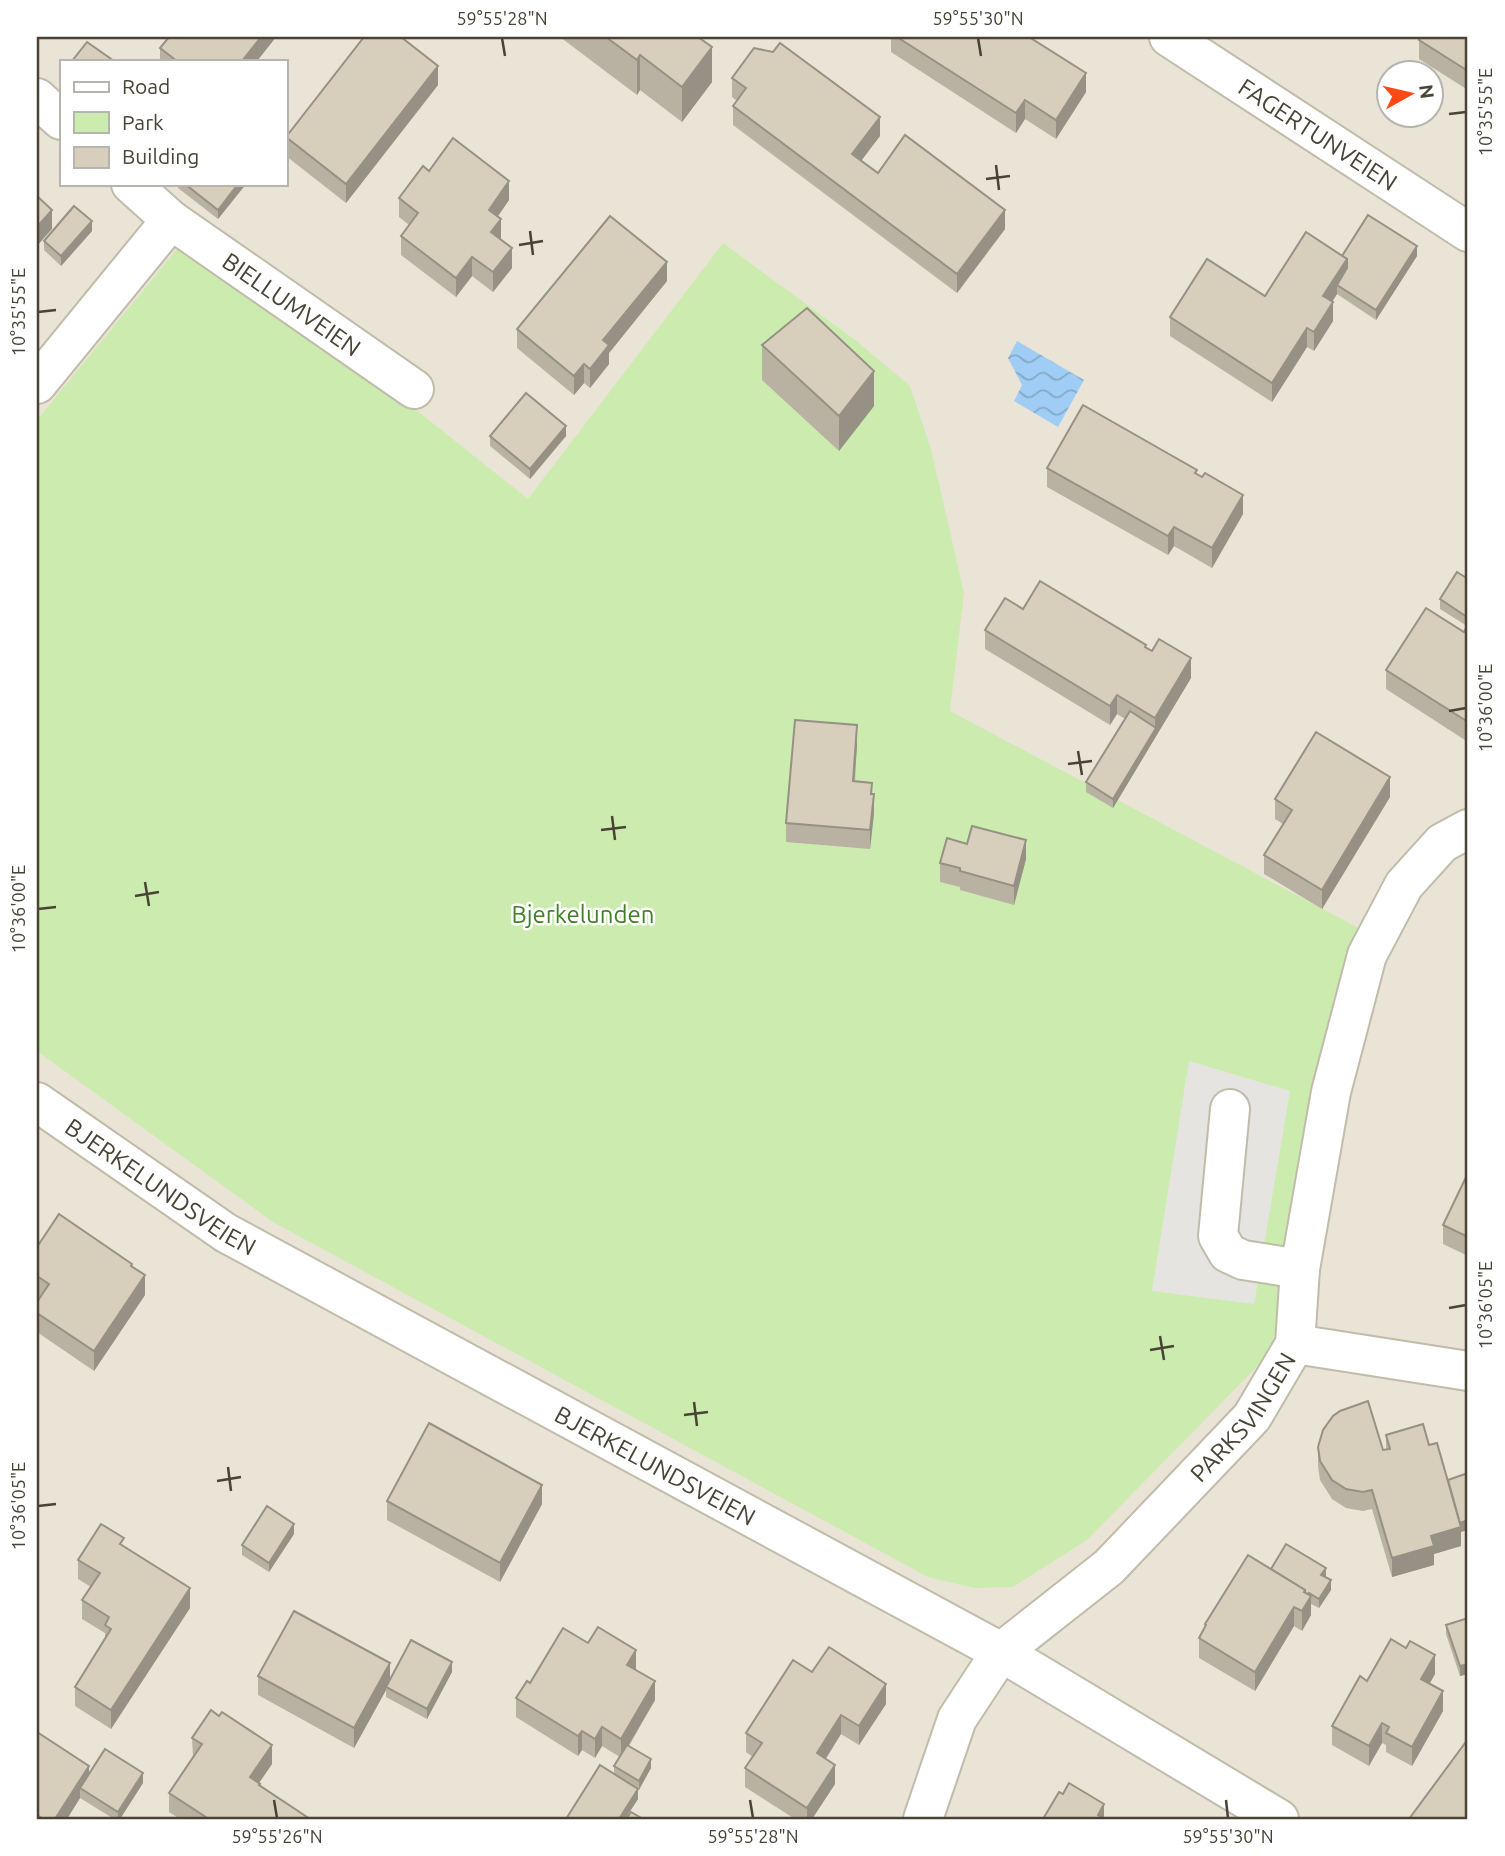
<svg xmlns="http://www.w3.org/2000/svg" width="1505" height="1856" viewBox="0 0 1505 1856" font-family="Ubuntu,sans-serif">
	<defs>
		<pattern id="water-waves" width="16" height="10" patternUnits="userSpaceOnUse" patternTransform="scale(1.75)"><rect width="16" height="10" fill="#a0cdf5"/><path d="M0 5q4-4 8 0t8 0" fill="none" stroke="#84a8c7"/></pattern>
	</defs>
	<rect width="100%" height="100%" fill="#f5f2e8"/>
	<!-- residential -->
	<path fill="#e9e4d5" fill-rule="evenodd" d="M37,37H1468V1819H37ZM61,61H285V184H61ZM1390,74H1432V116H1390Z"/>
	<!-- green -->
	<polygon fill="#cbecae" points="192,231 528,499 723,243 855,340 910,386 931,449 964,593 950,711 1366,932 1283,1340 1087,1540 1013,1587 975,1588 928,1577 273,1222 37,1051 37,420"/>
	<!-- parking -->
	<polygon fill="#e6e4e0" points="1189,1061 1290,1091 1254,1304 1152,1291"/>
	<!-- water -->
	<polygon fill="url(#water-waves)" points="1017,341 1084,380 1058,427 1014,401 1022,385 1008,358"/>
	<g fill="none" stroke-linecap="round" stroke-linejoin="round">
		<defs>
			<g id="minor">
				<path id="s1" d="M1169,37L1468,232"/>
				<polyline points="37,98 61,120"/>
				<path id="s2" d="M131,184L171,220L414,389"/>
				<polyline points="37,384 171,220"/>
				<path id="s3" d="M37,1102L226,1233L1001,1652L1279,1819"/>
				<polyline points="1230,1109 1218,1236 1228,1253 1243,1260 1300,1269"/>
				<polyline points="1295,1344 1468,1371"/>
				<path id="s4" d="M923,1819L957,1719L1001,1652L1109,1567L1252,1417L1295,1344L1300,1269L1331,1092L1367,955L1404,885L1442,843L1468,829"/>
			</g>
		</defs>
		<!-- minor casing -->
		<use href="#minor" stroke="#c1bbaa" stroke-width="42"/>
		<!-- minor -->
		<use href="#minor" stroke="#fff" stroke-width="38"/>
	</g>
	<!-- wall -->
	<g fill="#b9b2a2">
		<polygon points="169,37 276,37 257,61 160,61 160,48"/>
		<polygon points="560,37 698,37 712,82 682,122 640,90 637,95"/>
		<polygon points="891,37 1029,37 1086,92 1056,139 1025,119 1016,133 891,52"/>
		<polygon points="1468,37 1468,90 1419,59 1419,40"/>
		<polygon points="732,78 880,136 861,160 878,173 1005,229 957,293 733,125 733,106 737,101 732,97"/>
		<polygon points="438,85 346,203 286,156 286,137"/>
		<polygon points="429,171 509,200 498,216 501,238 500,239 512,268 493,292 472,276 456,297 401,255 401,236 409,225 399,217 399,198"/>
		<polygon points="178,184 246,184 218,219 178,188"/>
		<polygon points="92,231 61,266 44,250 44,241"/>
		<polygon points="1342,256 1417,256 1376,320 1337,294 1332,302 1333,321 1314,351 1307,347 1272,402 1170,336 1170,317 1265,296"/>
		<polygon points="667,281 609,353 609,364 590,388 584,383 574,395 517,348 517,329"/>
		<polygon points="762,345 874,406 839,451 762,380"/>
		<polygon points="490,436 566,436 530,479 490,446"/>
		<polygon points="1047,468 1197,475 1243,514 1212,568 1174,546 1168,555 1047,487"/>
		<polygon points="1468,579 1467,626 1440,609 1440,599"/>
		<polygon points="1023,609 1146,648 1191,678 1113,808 1086,792 1086,782 1125,719 1117,714 1110,725 985,649 985,630"/>
		<polygon points="1468,625 1468,742 1386,689 1386,670 1464,632"/>
		<polygon points="857,745 855,781 872,794 874,813 870,849 786,842 786,823"/>
		<polygon points="1390,797 1322,909 1264,874 1264,855 1283,824 1275,819 1275,799"/>
		<polygon points="1026,859 1014,905 960,890 960,887 940,882 940,863"/>
		<polygon points="1468,1173 1468,1256 1443,1244 1443,1225"/>
		<polygon points="37,1247 132,1267 145,1295 94,1371 37,1332 37,1302 40,1297 37,1295"/>
		<polygon points="1386,1435 1429,1445 1461,1532 1461,1546 1434,1554 1434,1565 1392,1577 1372,1509 1363,1511 1346,1508 1332,1499 1320,1480 1318,1466 1318,1447 1383,1450 1386,1450"/>
		<polygon points="387,1501 542,1504 500,1582 387,1520"/>
		<polygon points="294,1534 269,1572 242,1555 242,1545"/>
		<polygon points="124,1547 190,1608 111,1729 75,1706 75,1687 105,1640 105,1633 82,1619 82,1600 91,1587 78,1579 78,1560"/>
		<polygon points="1271,1569 1326,1578 1331,1590 1319,1608 1311,1604 1311,1615 1302,1631 1294,1626 1255,1691 1199,1658 1199,1638 1205,1628 1205,1624"/>
		<polygon points="1468,1618 1468,1674 1460,1676 1446,1634 1446,1625"/>
		<polygon points="588,1643 636,1669 655,1700 629,1746 651,1768 638,1790 638,1799 625,1819 566,1819 614,1774 614,1766 620,1757 602,1746 595,1758 582,1750 578,1756 516,1717 516,1698 530,1683"/>
		<polygon points="452,1672 427,1719 386,1697 386,1690 354,1748 258,1695 258,1676 390,1679"/>
		<polygon points="812,1672 886,1704 859,1745 841,1734 826,1759 835,1784 812,1819 795,1819 745,1787 745,1768 753,1757 746,1752 746,1733"/>
		<polygon points="1435,1674 1429,1684 1443,1711 1412,1766 1386,1752 1386,1745 1382,1743 1369,1766 1332,1745 1332,1726 1367,1681"/>
		<polygon points="37,1732 89,1774 143,1783 120,1819 114,1819 80,1798 67,1819 37,1819"/>
		<polygon points="192,1738 272,1764 259,1783 260,1786 310,1819 180,1819 169,1812 169,1793 193,1757"/>
	</g>
	<!-- shaded-wall -->
	<g fill="#969184">
		<polygon points="261,37 276,37 257,61 242,61"/>
		<polygon points="712,47 712,82 682,122 682,87"/>
		<polygon points="640,55 640,90 637,95 637,60"/>
		<polygon points="438,66 438,85 346,203 346,184"/>
		<polygon points="1086,73 1086,92 1056,139 1056,120"/>
		<polygon points="1025,100 1025,119 1016,133 1016,113"/>
		<polygon points="880,117 880,136 852,173 852,154"/>
		<polygon points="509,181 509,200 489,229 489,210"/>
		<polygon points="238,184 246,184 218,219 218,210"/>
		<polygon points="52,210 52,229 37,246 37,227"/>
		<polygon points="1005,210 1005,229 957,293 957,274"/>
		<polygon points="501,219 501,238 491,252 491,232"/>
		<polygon points="92,221 92,231 61,266 61,256"/>
		<polygon points="1417,246 1417,256 1376,320 1376,310"/>
		<polygon points="512,248 512,268 493,292 493,272"/>
		<polygon points="472,257 472,276 456,297 456,278"/>
		<polygon points="1347,259 1347,278 1337,285 1337,294 1323,315 1323,296"/>
		<polygon points="667,262 667,281 609,353 609,364 590,388 590,369 603,340"/>
		<polygon points="1333,302 1333,321 1314,351 1314,332"/>
		<polygon points="1307,328 1307,347 1272,402 1272,383"/>
		<polygon points="584,364 584,383 574,395 574,376"/>
		<polygon points="874,371 874,406 839,451 839,416"/>
		<polygon points="566,426 566,436 530,479 530,469"/>
		<polygon points="1243,495 1243,514 1212,568 1212,548"/>
		<polygon points="1174,527 1174,546 1168,555 1168,536"/>
		<polygon points="1468,614 1468,624 1467,626 1467,617"/>
		<polygon points="1191,658 1191,678 1113,808 1113,799 1155,729 1155,718"/>
		<polygon points="1117,695 1117,714 1110,725 1110,706"/>
		<polygon points="857,725 857,745 853,800 853,781"/>
		<polygon points="1390,777 1390,797 1322,909 1322,890"/>
		<polygon points="874,794 874,813 870,849 870,830"/>
		<polygon points="1026,840 1026,859 1014,905 1014,886"/>
		<polygon points="145,1275 145,1295 94,1371 94,1351"/>
		<polygon points="542,1485 542,1504 500,1582 500,1563"/>
		<polygon points="1468,1520 1468,1530 1461,1532 1461,1546 1434,1554 1434,1565 1392,1577 1392,1558 1431,1536 1458,1524"/>
		<polygon points="294,1524 294,1534 269,1572 269,1563"/>
		<polygon points="1326,1568 1326,1577 1321,1575"/>
		<polygon points="1331,1580 1331,1590 1319,1608 1319,1599"/>
		<polygon points="190,1588 190,1608 111,1729 111,1710"/>
		<polygon points="1305,1590 1309,1593 1309,1599 1311,1596 1311,1615 1302,1631 1302,1611 1304,1592"/>
		<polygon points="1294,1607 1294,1626 1255,1691 1255,1672"/>
		<polygon points="636,1650 636,1669 627,1684 627,1665"/>
		<polygon points="1435,1655 1435,1674 1421,1699 1421,1679"/>
		<polygon points="452,1662 452,1672 427,1719 427,1709"/>
		<polygon points="390,1663 390,1682 386,1687 386,1690 354,1748 354,1728"/>
		<polygon points="1468,1664 1468,1674 1460,1676 1460,1666"/>
		<polygon points="655,1681 655,1700 621,1758 621,1739"/>
		<polygon points="886,1684 886,1704 859,1745 859,1726"/>
		<polygon points="1443,1691 1443,1711 1412,1766 1412,1747"/>
		<polygon points="841,1715 841,1734 817,1772 817,1753"/>
		<polygon points="1382,1723 1382,1743 1369,1766 1369,1746"/>
		<polygon points="602,1727 602,1746 595,1758 595,1739"/>
		<polygon points="582,1731 582,1750 578,1756 578,1736"/>
		<polygon points="272,1745 272,1764 250,1796 250,1777"/>
		<polygon points="651,1759 651,1768 639,1790 639,1781"/>
		<polygon points="835,1765 835,1784 812,1819 807,1819 807,1808"/>
		<polygon points="89,1766 89,1785 80,1788 80,1798 67,1819 55,1819"/>
		<polygon points="143,1773 143,1783 120,1819 118,1819 118,1812"/>
		<polygon points="638,1789 638,1799 625,1819 619,1819"/>
		<polygon points="1104,1804 1104,1819 1098,1815"/>
	</g>
	<!-- building -->
	<g fill="#d7cfbc" stroke="#969184" stroke-width="2">
		<polygon points="169,37 261,37 242,61 177,61 160,48"/>
		<polygon points="364,37 401,37 438,66 346,184 286,137"/>
		<polygon points="606,37 698,37 712,47 682,87 640,55 637,60"/>
		<polygon points="897,37 1029,37 1086,73 1056,120 1025,100 1016,113"/>
		<polygon points="1421,37 1468,37 1468,71 1419,40"/>
		<polygon points="87,42 114,61 72,61"/>
		<polygon points="780,43 880,117 852,154 878,173 905,135 1005,210 957,274 733,106 746,88 732,78 754,48 773,52"/>
		<polygon points="453,138 509,181 489,210 501,219 491,232 512,248 493,272 472,257 456,278 401,236 418,213 399,198 423,166 429,171"/>
		<polygon points="185,184 238,184 218,210"/>
		<polygon points="37,196 52,210 37,227"/>
		<polygon points="74,206 92,221 61,256 44,241"/>
		<polygon points="1368,215 1417,246 1376,310 1337,285 1347,268 1347,259 1342,256"/>
		<polygon points="610,216 667,262 603,340 609,345 590,369 584,364 574,376 517,329"/>
		<polygon points="1306,232 1347,259 1323,296 1333,302 1314,332 1307,328 1272,383 1170,317 1207,259 1265,296"/>
		<polygon points="807,308 874,371 839,416 762,345"/>
		<polygon points="526,393 566,426 530,469 490,436"/>
		<polygon points="1083,405 1197,470 1195,473 1202,477 1205,473 1243,495 1212,548 1174,527 1168,536 1047,468"/>
		<polygon points="1457,572 1468,579 1468,614 1467,617 1440,599"/>
		<polygon points="1040,581 1146,645 1145,647 1152,651 1159,639 1191,658 1155,718 1117,695 1110,706 985,630 1005,598 1023,609"/>
		<polygon points="1426,608 1464,632 1468,625 1468,722 1386,670"/>
		<polygon points="1130,711 1156,728 1113,799 1086,782"/>
		<polygon points="795,720 857,725 853,781 872,783 871,794 874,794 870,830 786,823"/>
		<polygon points="1316,732 1390,777 1322,890 1264,855 1292,810 1275,799"/>
		<polygon points="972,826 1026,840 1014,886 960,871 960,868 940,863 947,838 967,844"/>
		<polygon points="1468,1173 1468,1237 1443,1225"/>
		<polygon points="59,1214 132,1264 131,1266 145,1275 94,1351 37,1313 37,1302 49,1284 37,1276 37,1247"/>
		<polygon points="1368,1401 1383,1450 1390,1449 1386,1435 1423,1424 1429,1445 1437,1443 1461,1527 1431,1536 1434,1546 1392,1558 1372,1490 1363,1492 1346,1489 1332,1480 1320,1461 1318,1447 1323,1430 1333,1416 1340,1411"/>
		<polygon points="429,1423 542,1485 500,1563 387,1501"/>
		<polygon points="1468,1473 1468,1520 1460,1523 1448,1480"/>
		<polygon points="267,1506 294,1524 269,1563 242,1545"/>
		<polygon points="101,1524 124,1538 120,1544 190,1588 111,1710 75,1687 111,1629 105,1625 109,1617 82,1600 100,1573 78,1560"/>
		<polygon points="1286,1544 1326,1568 1321,1575 1331,1580 1319,1599 1309,1593 1308,1594 1305,1593 1305,1590 1271,1569"/>
		<polygon points="1248,1555 1305,1590 1304,1592 1311,1596 1302,1611 1294,1607 1255,1672 1199,1638 1206,1625 1205,1624"/>
		<polygon points="294,1611 390,1663 354,1728 258,1676"/>
		<polygon points="1468,1618 1468,1664 1460,1666 1446,1625"/>
		<polygon points="598,1627 636,1650 627,1665 655,1681 621,1739 602,1727 595,1739 582,1731 578,1736 516,1698 527,1681 530,1683 563,1628 588,1643"/>
		<polygon points="1391,1639 1406,1648 1410,1641 1435,1655 1421,1679 1443,1691 1412,1747 1386,1733 1389,1727 1382,1723 1369,1746 1332,1726 1360,1676 1367,1681"/>
		<polygon points="411,1640 452,1662 427,1709 386,1687"/>
		<polygon points="829,1647 886,1684 859,1726 841,1715 817,1753 835,1765 807,1808 745,1768 762,1743 746,1733 793,1660 812,1672"/>
		<polygon points="211,1710 219,1716 222,1712 272,1745 250,1777 260,1784 259,1785 310,1819 209,1819 169,1793 202,1744 192,1738"/>
		<polygon points="37,1732 89,1766 55,1819 43,1819 37,1815"/>
		<polygon points="1468,1739 1468,1816 1466,1819 1409,1819"/>
		<polygon points="627,1745 651,1759 639,1781 614,1766"/>
		<polygon points="105,1749 143,1773 118,1812 80,1788"/>
		<polygon points="600,1765 638,1789 619,1819 566,1819"/>
		<polygon points="1069,1783 1104,1804 1098,1815 1106,1819 1043,1819 1059,1792 1063,1794"/>
		<polygon points="631,1812 643,1819 626,1819"/>
	</g>
	<!-- ticks -->
	<path fill="none" stroke="#494336" stroke-width="2.5" d="M502,38L505,56M978,38L981,56M1449,114L1466,112M996,165L999,190M986,179L1010,176M530,231L533,255M519,245L543,241M38,312L56,310M1449,711L1466,708M1078,751L1082,775M1068,764L1092,761M612,816L615,840M601,830L626,827M145,882L149,906M135,896L159,892M38,909L56,907M1449,1308L1466,1305M1160,1336L1164,1360M1150,1350L1174,1346M694,1402L697,1426M684,1415L708,1412M228,1467L231,1491M217,1481L241,1477M38,1506L56,1504M274,1800L277,1818M750,1800L753,1818M1226,1800L1228,1818"/>
	<g text-anchor="middle" dominant-baseline="central" stroke-width="5" stroke-linejoin="round" paint-order="stroke">
		<!-- street labels -->
		<g font-size="24" fill="#494336" stroke="#fff">
			<text stroke="none"><textPath href="#s1" startOffset="178">FAGERTUNVEIEN</textPath></text>
			<text stroke="none"><textPath href="#s2" startOffset="201">BIELLUMVEIEN</textPath></text>
			<text stroke="none"><textPath href="#s3" startOffset="150">BJERKELUNDSVEIEN</textPath></text>
			<text stroke="none"><textPath href="#s4" startOffset="525">PARKSVINGEN</textPath></text>
			<text stroke="none"><textPath href="#s3" startOffset="718">BJERKELUNDSVEIEN</textPath></text>
		</g>
		<!-- park labels -->
		<g font-size="24" fill="#407f25" stroke="#fff">
			<text x="583" y="914">Bjerkelunden</text>
		</g>
	</g>
	<!-- border -->
	<rect width="1505" height="1856" fill="none" stroke="#ffffff" stroke-width="77"/>
	<!-- legend -->
	<rect x="60" y="60" width="228" height="126" fill="#ffffff" stroke="#b6b4af" stroke-width="2"/>
	<rect x="74" y="82" width="35" height="10" fill="#ffffff" stroke="#b6b4af" stroke-width="2"/>
	<text x="122" y="94" font-size="21" fill="#494336">Road</text>
	<rect x="74" y="112" width="35" height="21" fill="#cbecae" stroke="#b6b4af" stroke-width="2"/>
	<text x="122" y="130" font-size="21" fill="#494336">Park</text>
	<rect x="74" y="147" width="35" height="21" fill="#d7cfbc" stroke="#b6b4af" stroke-width="2"/>
	<text x="122" y="164" font-size="21" fill="#494336">Building</text>
	<!-- north arrow -->
	<g transform="translate(1410 94) rotate(82)"><circle r="33" fill="#ffffff" stroke="#b6b4af" stroke-width="2"/>
	<path d="M0-5L12 26L0 18L-12 26Z" fill="#ff4915"/>
	<text y="-10" font-size="19" font-weight="bold" text-anchor="middle" fill="#494336">N</text>
	</g>
	<rect x="38" y="38" width="1428" height="1780" fill="none" stroke="#494336" stroke-width="2.5"/>
	<g font-size="18" text-anchor="middle" fill="#494336">
		<text x="502" y="25">59°55'28"N</text>
		<text x="978" y="25">59°55'30"N</text>
		<text transform="translate(1486 112) rotate(-90)" y="6">10°35'55"E</text>
		<text transform="translate(19 312) rotate(-90)" y="6">10°35'55"E</text>
		<text transform="translate(1486 708) rotate(-90)" y="6">10°36'00"E</text>
		<text transform="translate(19 909) rotate(-90)" y="6">10°36'00"E</text>
		<text transform="translate(1486 1305) rotate(-90)" y="6">10°36'05"E</text>
		<text transform="translate(19 1506) rotate(-90)" y="6">10°36'05"E</text>
		<text x="277" y="1843">59°55'26"N</text>
		<text x="753" y="1843">59°55'28"N</text>
		<text x="1228" y="1843">59°55'30"N</text>
	</g>
</svg>
